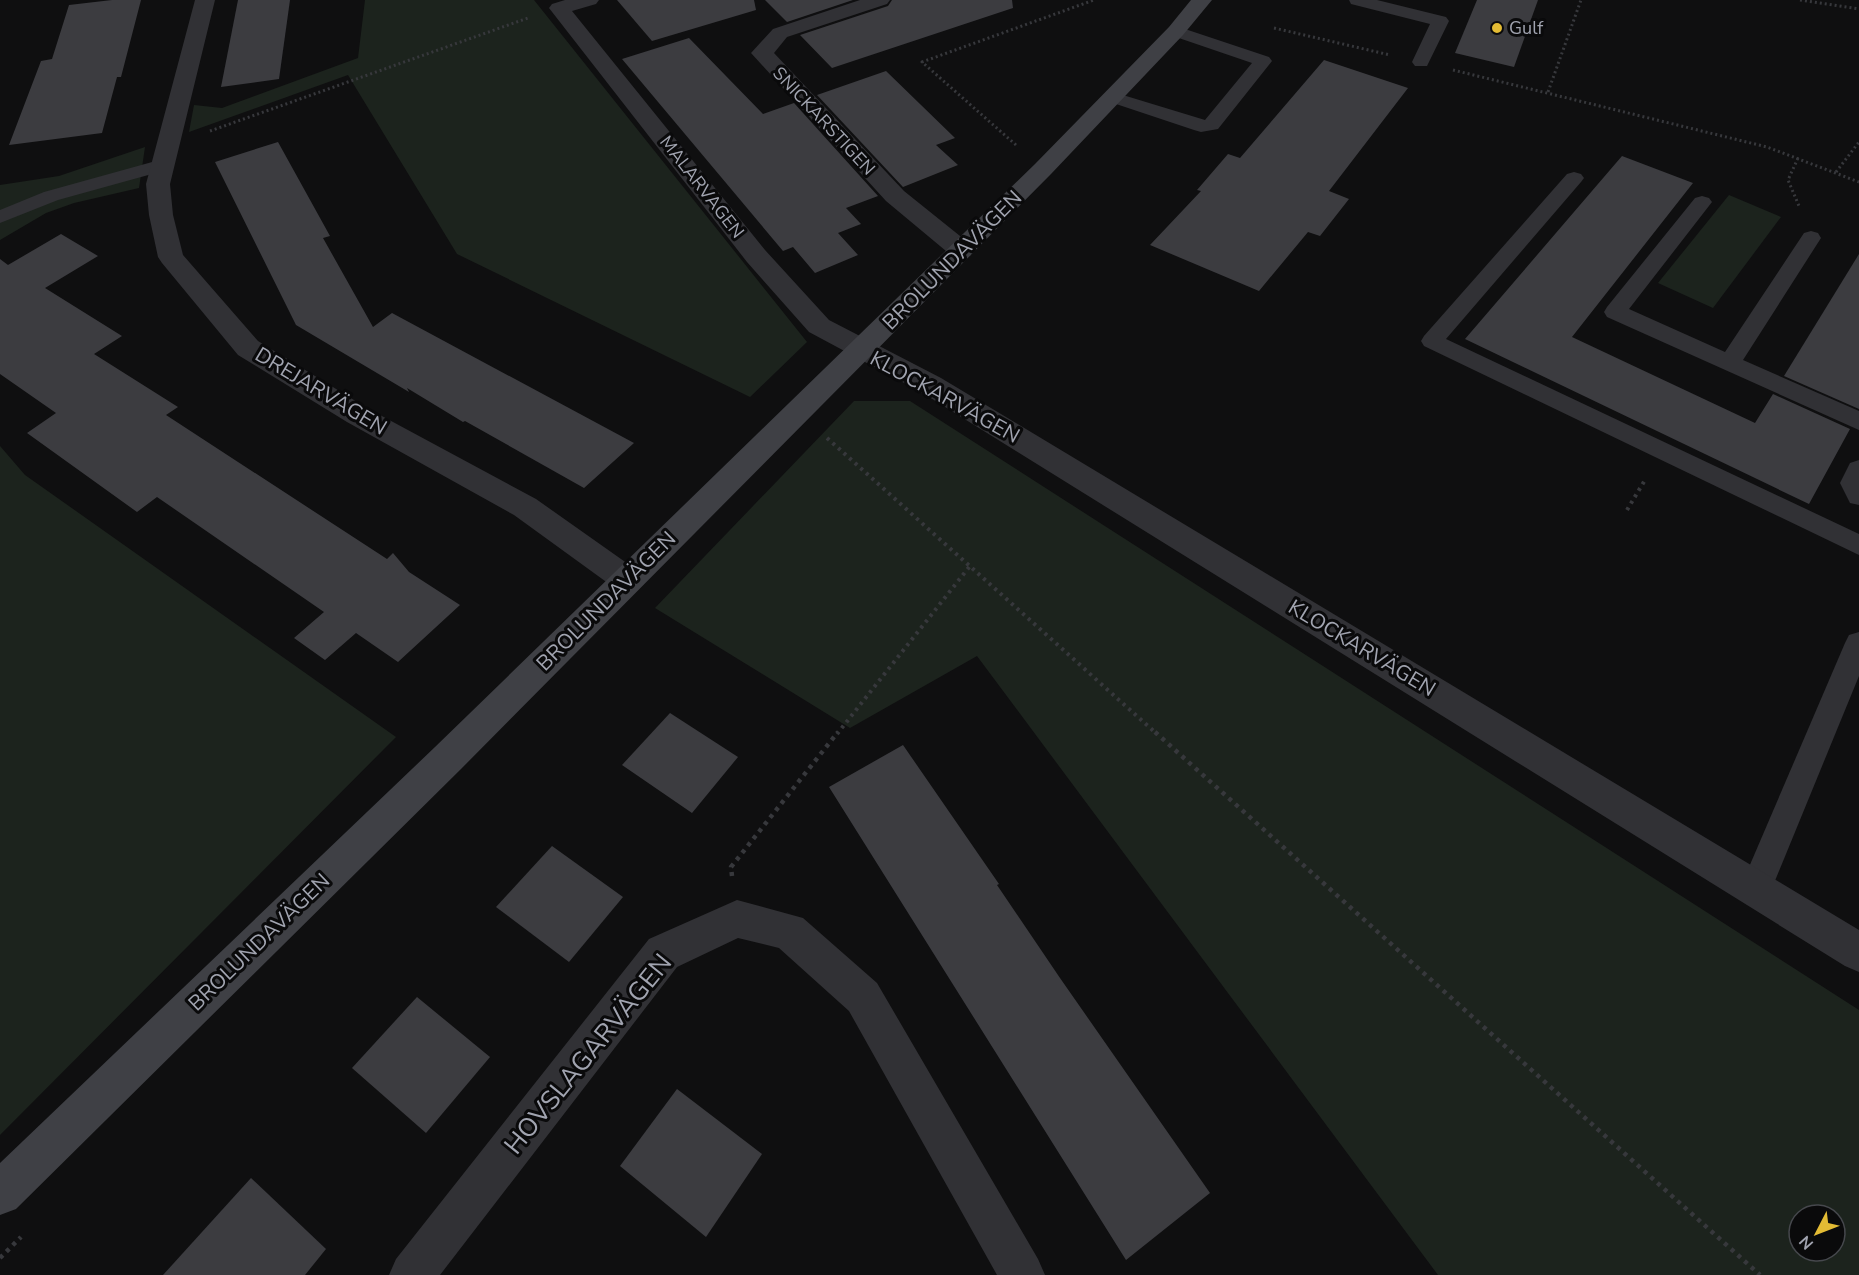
<svg xmlns="http://www.w3.org/2000/svg" width="1859" height="1275" viewBox="0 0 1859 1275" font-family="'Nunito Sans',sans-serif">
	<rect width="100%" height="100%" fill="#0f0f10"/>
	<!-- green -->
	<g fill="#1c231d" fill-rule="evenodd">
		<polygon points="365,0 534,0 807,342 750,397 457,254 348,75 189,132 194,105 222,108 358,58"/>
		<polygon points="145,147 139,188 74,203 46,213 0,240 0,185 59,176"/>
		<polygon points="1729,195 1781,217 1713,308 1658,283"/>
		<path d="M854,401H910L1859,1010V1275H1438L977,656L850,728L655,608ZM1799,1215H1835V1251H1799Z"/>
		<polygon points="0,446 25,475 396,737 0,1135"/>
	</g>
	<!-- building -->
	<g fill="#3c3c40">
		<polygon points="112,0 141,0 121,77 117,77 102,133 9,145 41,61 52,59 69,5"/>
		<polygon points="238,0 290,0 279,79 221,87"/>
		<polygon points="617,0 754,0 756,10 652,41"/>
		<polygon points="765,0 853,0 787,22"/>
		<polygon points="892,0 1012,0 1013,8 832,68 800,35 888,6"/>
		<polygon points="1477,0 1538,0 1514,67 1455,53"/>
		<polygon points="689,38 763,114 794,103 878,196 846,208 861,224 838,233 858,255 815,273 793,247 783,251 622,59"/>
		<polygon points="1324,60 1408,88 1329,191 1349,199 1320,236 1308,232 1259,291 1150,245 1201,191 1197,190 1228,154 1240,158"/>
		<polygon points="886,71 955,138 936,145 958,165 903,187 817,95"/>
		<polygon points="278,142 330,236 323,238 373,327 392,313 634,443 584,488 465,421 463,422 407,388 409,392 296,325 215,162"/>
		<polygon points="1622,156 1693,183 1572,337 1755,423 1773,394 1850,429 1809,504 1465,339"/>
		<polygon points="61,234 98,256 45,288 122,336 94,354 178,407 166,415 387,559 393,553 409,572 460,605 398,662 356,633 325,660 294,638 324,612 157,497 137,512 27,433 56,413 0,374 0,259 8,265"/>
		<polygon points="1859,254 1859,409 1784,376"/>
		<polygon points="670,713 738,757 692,813 622,765"/>
		<polygon points="903,745 999,884 997,885 1060,978 1210,1193 1126,1260 829,787"/>
		<polygon points="552,846 623,897 569,962 496,907"/>
		<polygon points="417,997 490,1057 426,1133 352,1068"/>
		<polygon points="677,1089 762,1154 706,1237 620,1166"/>
		<polygon points="251,1178 326,1249 305,1275 163,1275"/>
	</g>
	<g fill="none" stroke-linecap="round" stroke-linejoin="round">
		<!-- path-far2 -->
		<g stroke="#37383c" stroke-width="3" stroke-dasharray="2 3" stroke-linecap="butt">
			<polyline points="1800,0 1859,9"/>
			<polyline points="1274,28 1390,55"/>
			<polyline points="1453,70 1767,147 1859,182"/>
			<polyline points="1548,92 1581,0"/>
			<polyline points="210,131 528,18"/>
			<polyline points="1016,145 922,62 1094,0"/>
			<polyline points="1798,158 1788,180 1799,206"/>
			<polyline points="1836,172 1859,142"/>
		</g>
		<!-- path-far1 -->
		<g stroke="#37383c" stroke-width="4" stroke-dasharray="3 4.5" stroke-linecap="butt">
			<polyline points="827,438 1157,734"/>
			<polyline points="1627,510 1645,480"/>
			<polyline points="837,734 970,566"/>
		</g>
		<!-- path -->
		<g stroke="#37383c" stroke-width="4.5" stroke-dasharray="4 5" stroke-linecap="butt">
			<polyline points="1155,732 1760,1275"/>
			<polyline points="732,876 731,867 838,732"/>
			<polyline points="0,1258 21,1237"/>
		</g>
		<!-- lane -->
		<g fill="#313135" fill-rule="evenodd">
			<polygon points="1349,0 1377,0 1446,17 1449,21 1427,66 1415,66 1412,62 1430,24 1351,4"/>
			<polygon points="1176,26 1269,57 1272,61 1218,129 1201,132 1194,130 1107,101 1104,97 1107,93 1113,92 1205,120 1252,63 1170,35 1167,31 1170,27"/>
			<polygon points="163,159 170,161 173,165 170,169 58,200 0,223 0,210 44,192"/>
			<polygon points="1574,172 1581,174 1584,178 1581,182 1446,339 1859,534 1859,555 1424,346 1421,341 1424,336 1567,174"/>
			<polygon points="1702,196 1709,198 1712,202 1629,309 1725,352 1804,233 1811,231 1818,233 1821,238 1743,360 1859,411 1859,430 1607,317 1604,312 1607,307 1695,198"/>
			<polygon points="1859,460 1859,505 1850,503 1840,483 1850,463"/>
			<polygon points="1859,632 1859,676 1772,888 1767,899 1756,903 1745,899 1740,888 1845,643 1849,635"/>
		</g>
		<!-- street -->
		<g fill="#313135" fill-rule="evenodd">
			<polygon points="195,0 215,0 170,184 173,215 183,255 258,341 367,408 536,499 638,571 643,580 638,589 627,593 616,589 514,515 347,422 238,355 162,263 158,257 149,215 146,184"/>
			<polygon points="565,0 599,0 596,4 572,11 765,250 829,320 941,378 1859,930 1859,972 1845,966 921,392 809,332 747,262 549,8 552,4"/>
			<polygon points="860,0 890,0 887,4 787,37 774,53 904,191 970,244 974,250 970,256 961,258 952,256 886,201 751,53 773,29"/>
			<polygon points="737,900 803,918 877,983 1038,1259 1045,1275 997,1275 849,1011 779,948 738,938 677,967 440,1275 389,1275 396,1259 649,939"/>
		</g>
		<!-- secondary -->
		<polygon fill="#3f4045" fill-rule="evenodd" points="1191,0 1212,0 1183,35 1051,174 461,769 16,1209 0,1215 0,1163 435,747 1035,164 1169,27"/>
	</g>
	<!-- markers -->
	<circle fill="#e3bb34" stroke="#0a0a0b" stroke-width="2" cx="1497" cy="28" r="6"/>
	<g text-anchor="middle" dominant-baseline="central" stroke-width="6" stroke-linejoin="round" paint-order="stroke">
		<!-- far-poi labels -->
		<g font-size="18" fill="#a1a4b0" stroke="#0a0a0b" text-anchor="start">
			<text x="1509" y="28">Gulf</text>
		</g>
		<!-- far-street labels -->
		<g font-size="18" fill="#a1a4b0" stroke="#0a0a0b">
			<text transform="translate(824 121) rotate(47)">SNICKARSTIGEN</text>
			<text transform="translate(702 187) rotate(52)">MALARVAGEN</text>
		</g>
		<!-- street labels -->
		<g font-size="21" fill="#a1a4b0" stroke="#0a0a0b">
			<text transform="translate(952 260) rotate(-45)">BROLUNDAVÄGEN</text>
			<text transform="translate(321 391) rotate(31)">DREJARVÄGEN</text>
			<text transform="translate(945 397) rotate(29)">KLOCKARVÄGEN</text>
			<text transform="translate(606 601) rotate(-45)">BROLUNDAVÄGEN</text>
			<text transform="translate(1362 648) rotate(31)">KLOCKARVÄGEN</text>
			<text transform="translate(259 942) rotate(-44)">BROLUNDAVÄGEN</text>
		</g>
		<!-- near-street labels -->
		<g font-size="26" fill="#a1a4b0" stroke="#0a0a0b">
			<text transform="translate(588 1054) rotate(-51)">HOVSLAGARVÄGEN</text>
		</g>
	</g>
	<!-- north arrow -->
	<g transform="translate(1817 1233) rotate(228)"><circle r="28" fill="#0a0a0b" stroke="#46484d" stroke-width="1.5"/>
	<path d="M0-4.5L10 22L0 15L-10 22Z" fill="#e3bb34"/>
	<text y="-9" font-size="16" font-weight="bold" text-anchor="middle" fill="#a1a4b0">N</text>
	</g>
</svg>
